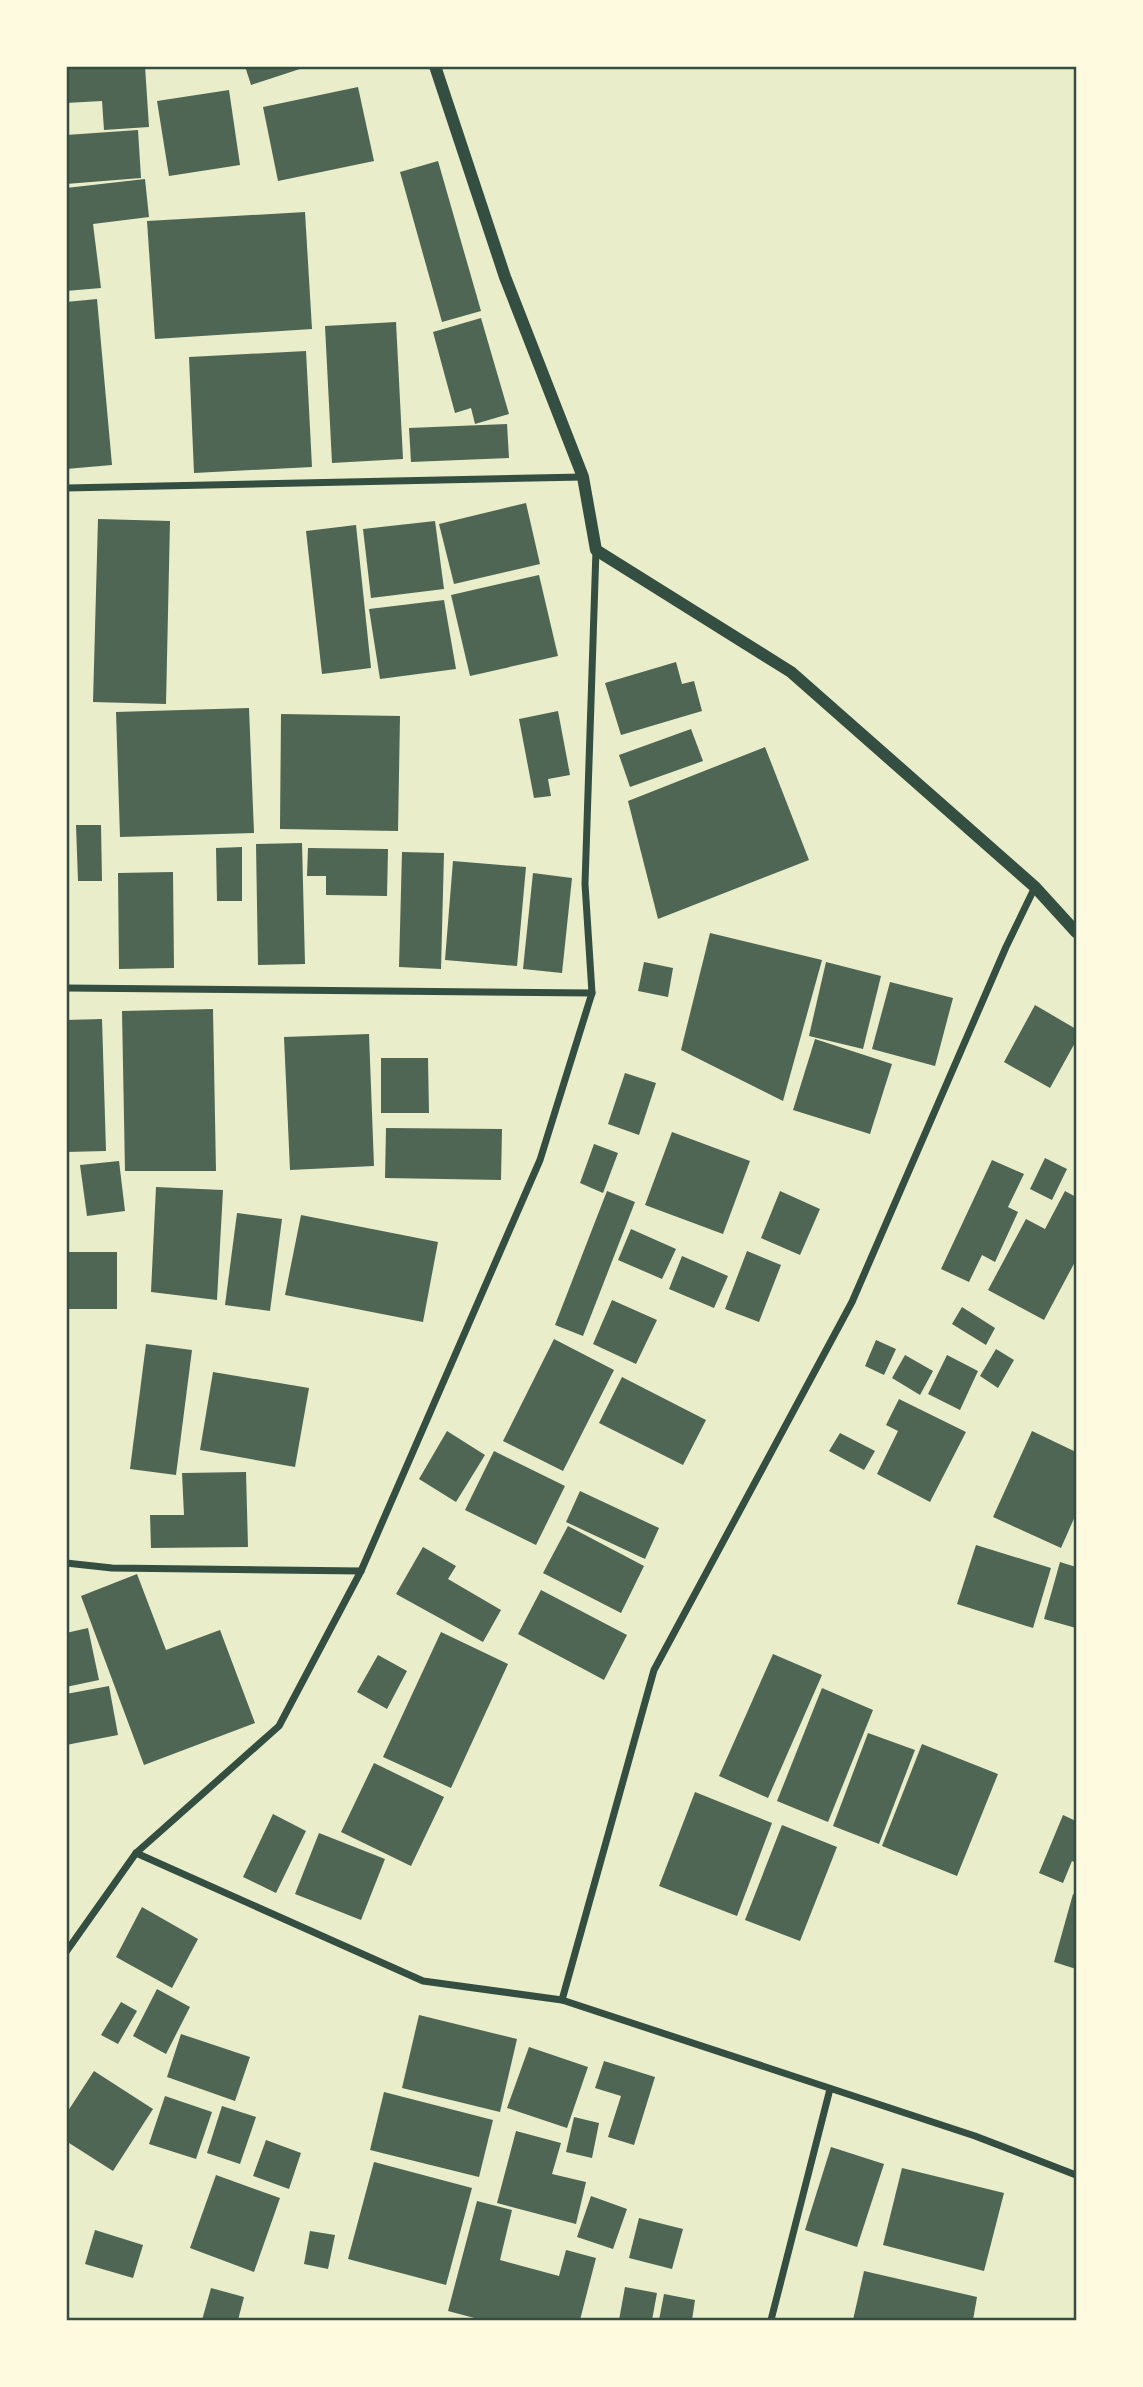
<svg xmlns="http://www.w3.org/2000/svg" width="1143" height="2387" viewBox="0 0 1143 2387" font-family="'Crimson Pro',serif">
	<rect width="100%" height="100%" fill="#e9edc9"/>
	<!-- building -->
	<g fill="#4f6655">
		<polygon points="66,66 145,66 149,127 104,130 102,101 66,103"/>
		<polygon points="245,66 306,66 306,67 251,85"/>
		<polygon points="358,87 374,161 278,181 263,107"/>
		<polygon points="229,90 240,165 169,176 157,101"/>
		<polygon points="138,130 141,178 66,184 66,135"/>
		<polygon points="438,161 481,311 442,322 400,172"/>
		<polygon points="145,179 149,217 93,224 101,288 66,291 66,188"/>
		<polygon points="305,212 312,329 155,339 147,221"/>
		<polygon points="97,299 112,465 66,469 66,302"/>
		<polygon points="481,318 509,414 475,424 471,408 455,413 433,332"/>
		<polygon points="396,322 403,459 332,463 325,326"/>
		<polygon points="306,351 312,467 194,473 189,357"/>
		<polygon points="507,424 509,458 411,462 409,428"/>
		<polygon points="526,503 540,564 454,584 439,524"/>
		<polygon points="98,519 170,521 166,704 93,702"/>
		<polygon points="435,521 444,589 371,598 363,529"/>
		<polygon points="356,525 371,668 322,674 306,531"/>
		<polygon points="539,575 558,656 470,676 451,595"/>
		<polygon points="444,600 456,669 380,679 369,609"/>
		<polygon points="676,662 682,684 694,681 702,711 621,735 605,683"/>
		<polygon points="249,708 254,833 120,837 116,712"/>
		<polygon points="558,711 570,775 548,779 551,796 534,798 519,719"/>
		<polygon points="281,714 400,716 398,831 280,829"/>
		<polygon points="691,729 703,761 630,787 619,755"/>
		<polygon points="765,747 809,860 658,919 628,801"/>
		<polygon points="76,825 101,825 102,881 78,881"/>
		<polygon points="302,843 305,964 258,965 256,844"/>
		<polygon points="242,847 242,901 217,901 216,848"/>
		<polygon points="308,848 388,849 387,896 326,895 326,876 307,876"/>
		<polygon points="402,852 444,853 441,969 399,967"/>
		<polygon points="453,861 526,867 517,966 445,960"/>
		<polygon points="173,872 174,968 119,969 118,873"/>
		<polygon points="533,873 572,878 562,973 523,969"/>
		<polygon points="710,933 822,960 783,1101 681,1050"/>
		<polygon points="644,962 673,968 668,997 638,991"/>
		<polygon points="826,962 881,976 863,1049 809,1036"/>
		<polygon points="890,982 953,998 935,1066 872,1049"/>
		<polygon points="1035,1005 1076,1029 1076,1041 1050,1088 1004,1062"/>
		<polygon points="213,1009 216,1171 125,1171 122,1011"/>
		<polygon points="102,1019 106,1151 66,1152 66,1020"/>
		<polygon points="369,1034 374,1166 290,1170 284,1037"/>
		<polygon points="815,1039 892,1064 870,1134 793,1110"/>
		<polygon points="381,1058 428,1058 429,1113 381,1113"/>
		<polygon points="625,1073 656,1083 639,1135 608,1124"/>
		<polygon points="386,1128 502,1129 501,1180 385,1178"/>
		<polygon points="672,1132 750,1161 723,1234 645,1205"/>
		<polygon points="594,1144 618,1153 603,1193 580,1183"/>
		<polygon points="1045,1158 1067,1169 1052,1200 1030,1189"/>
		<polygon points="992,1160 1024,1174 1008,1207 1018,1212 995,1262 982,1255 969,1282 941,1269"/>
		<polygon points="119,1161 125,1211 87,1216 80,1165"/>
		<polygon points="156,1187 223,1190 217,1300 151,1292"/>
		<polygon points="607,1191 635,1202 583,1336 555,1325"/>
		<polygon points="780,1191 820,1209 800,1255 761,1238"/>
		<polygon points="1065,1191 1076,1197 1076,1260 1044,1320 988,1290 1026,1219 1045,1229"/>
		<polygon points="237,1213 282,1219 270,1311 225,1305"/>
		<polygon points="301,1215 438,1242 423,1322 285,1295"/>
		<polygon points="631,1229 676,1249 662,1279 618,1260"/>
		<polygon points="747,1251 781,1265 759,1322 725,1309"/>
		<rect x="66" y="1252" width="51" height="57"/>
		<polygon points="682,1256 728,1276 714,1308 669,1289"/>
		<polygon points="612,1300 657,1320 636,1364 593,1344"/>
		<polygon points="962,1307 995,1328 986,1345 952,1324"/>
		<polygon points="554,1339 614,1370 563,1471 503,1441"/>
		<polygon points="876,1340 896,1349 884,1375 865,1366"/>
		<polygon points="146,1344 192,1350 176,1475 130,1469"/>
		<polygon points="996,1349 1014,1360 998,1388 980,1376"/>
		<polygon points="905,1355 933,1371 920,1395 892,1378"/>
		<polygon points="947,1355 978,1371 960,1410 928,1394"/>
		<polygon points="213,1372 309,1388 295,1467 200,1450"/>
		<polygon points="622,1377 706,1420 683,1465 599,1423"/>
		<polygon points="899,1399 966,1432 930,1502 877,1474 898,1431 886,1425"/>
		<polygon points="447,1431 485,1455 456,1502 419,1479"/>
		<polygon points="1032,1431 1076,1452 1076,1514 1061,1548 993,1517"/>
		<polygon points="840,1433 875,1451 864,1470 829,1451"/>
		<polygon points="494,1451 565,1486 536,1545 465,1510"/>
		<polygon points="246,1472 248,1547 151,1548 150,1515 184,1515 182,1473"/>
		<polygon points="580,1491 659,1528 645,1559 566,1522"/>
		<polygon points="568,1526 644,1566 621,1613 543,1573"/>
		<polygon points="976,1545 1051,1568 1033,1628 957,1604"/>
		<polygon points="423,1547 456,1566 448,1579 501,1610 483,1642 396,1594"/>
		<polygon points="1060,1562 1076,1567 1076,1628 1044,1619"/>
		<polygon points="137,1574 166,1650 220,1630 255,1723 144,1765 81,1596"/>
		<polygon points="541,1590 627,1635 604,1680 518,1634"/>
		<polygon points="88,1628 99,1680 66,1687 66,1633"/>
		<polygon points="441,1632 508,1664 451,1788 383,1757"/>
		<polygon points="773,1654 822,1675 768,1798 719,1776"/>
		<polygon points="378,1655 407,1671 387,1709 357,1692"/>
		<polygon points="109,1686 118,1735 66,1745 66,1694"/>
		<polygon points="822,1688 873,1710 828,1822 777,1801"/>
		<polygon points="868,1733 915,1750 879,1844 833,1826"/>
		<polygon points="922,1744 998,1774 957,1876 882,1846"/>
		<polygon points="374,1763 444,1797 411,1866 341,1832"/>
		<polygon points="695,1792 772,1823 737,1916 659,1886"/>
		<polygon points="273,1814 306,1831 276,1893 243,1877"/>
		<polygon points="1063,1815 1076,1821 1076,1863 1072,1861 1063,1883 1039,1873"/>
		<polygon points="782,1825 837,1847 800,1941 745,1920"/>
		<polygon points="319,1833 385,1859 361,1920 295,1894"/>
		<polygon points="1073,1894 1076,1895 1076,1969 1054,1962"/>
		<polygon points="142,1907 198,1939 172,1988 116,1957"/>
		<polygon points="157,1989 190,2007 166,2054 133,2036"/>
		<polygon points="121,2002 137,2011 118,2044 101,2035"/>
		<polygon points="419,2015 517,2039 500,2112 402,2088"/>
		<polygon points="181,2034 250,2057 235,2101 167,2077"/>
		<polygon points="529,2047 588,2067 567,2128 507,2108"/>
		<polygon points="604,2061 655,2077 634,2145 608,2137 621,2096 595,2088"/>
		<polygon points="94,2071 153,2109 113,2171 66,2141 66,2114"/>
		<polygon points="384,2092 493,2120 479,2177 370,2150"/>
		<polygon points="165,2096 212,2112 196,2159 149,2144"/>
		<polygon points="222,2106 256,2117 240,2164 207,2153"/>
		<polygon points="574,2117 599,2123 592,2158 566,2152"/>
		<polygon points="516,2131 561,2143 552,2174 586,2182 576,2224 497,2203"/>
		<polygon points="266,2140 301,2153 289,2189 253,2176"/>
		<polygon points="831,2147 884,2164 857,2247 805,2230"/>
		<polygon points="374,2162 472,2188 446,2285 348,2259"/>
		<polygon points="902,2168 1004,2193 984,2271 883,2245"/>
		<polygon points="216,2175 280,2198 254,2272 190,2248"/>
		<polygon points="591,2196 627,2209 613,2249 577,2237"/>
		<polygon points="477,2201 512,2210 500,2260 559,2276 566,2250 596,2258 580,2320 482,2320 448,2311"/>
		<polygon points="639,2218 683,2229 672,2269 629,2258"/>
		<polygon points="95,2230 143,2245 133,2278 85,2264"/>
		<polygon points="310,2231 335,2235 328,2269 304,2264"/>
		<polygon points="864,2271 977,2297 973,2320 853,2320"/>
		<polygon points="625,2287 657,2293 652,2320 619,2320"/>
		<polygon points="211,2288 244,2297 238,2320 202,2320"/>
		<polygon points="664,2294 695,2300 692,2320 659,2320"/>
	</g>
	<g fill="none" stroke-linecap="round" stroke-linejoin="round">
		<!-- minor -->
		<g stroke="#344e41" stroke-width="7">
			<polyline points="66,488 583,477"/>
			<polyline points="66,988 592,993"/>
			<polyline points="66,1563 112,1568 361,1571"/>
			<polyline points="136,1853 423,1981 562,2000 654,1670 852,1302 1006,947 1035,887"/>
			<polyline points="66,1952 136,1853 279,1726 361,1571 540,1160 592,993 585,884 596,550"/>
			<polyline points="562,2000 975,2136 1076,2175"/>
			<polyline points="771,2320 830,2089"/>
		</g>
		<!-- tertiary -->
		<polyline stroke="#344e41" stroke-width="12" points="435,66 505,277 583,477 596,550 791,672 1035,887 1076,932"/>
	</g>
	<!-- border -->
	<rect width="1143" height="2387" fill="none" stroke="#fefae0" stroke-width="136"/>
	<rect x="68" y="68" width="1007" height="2251" fill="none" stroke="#344e41" stroke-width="2.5"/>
</svg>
